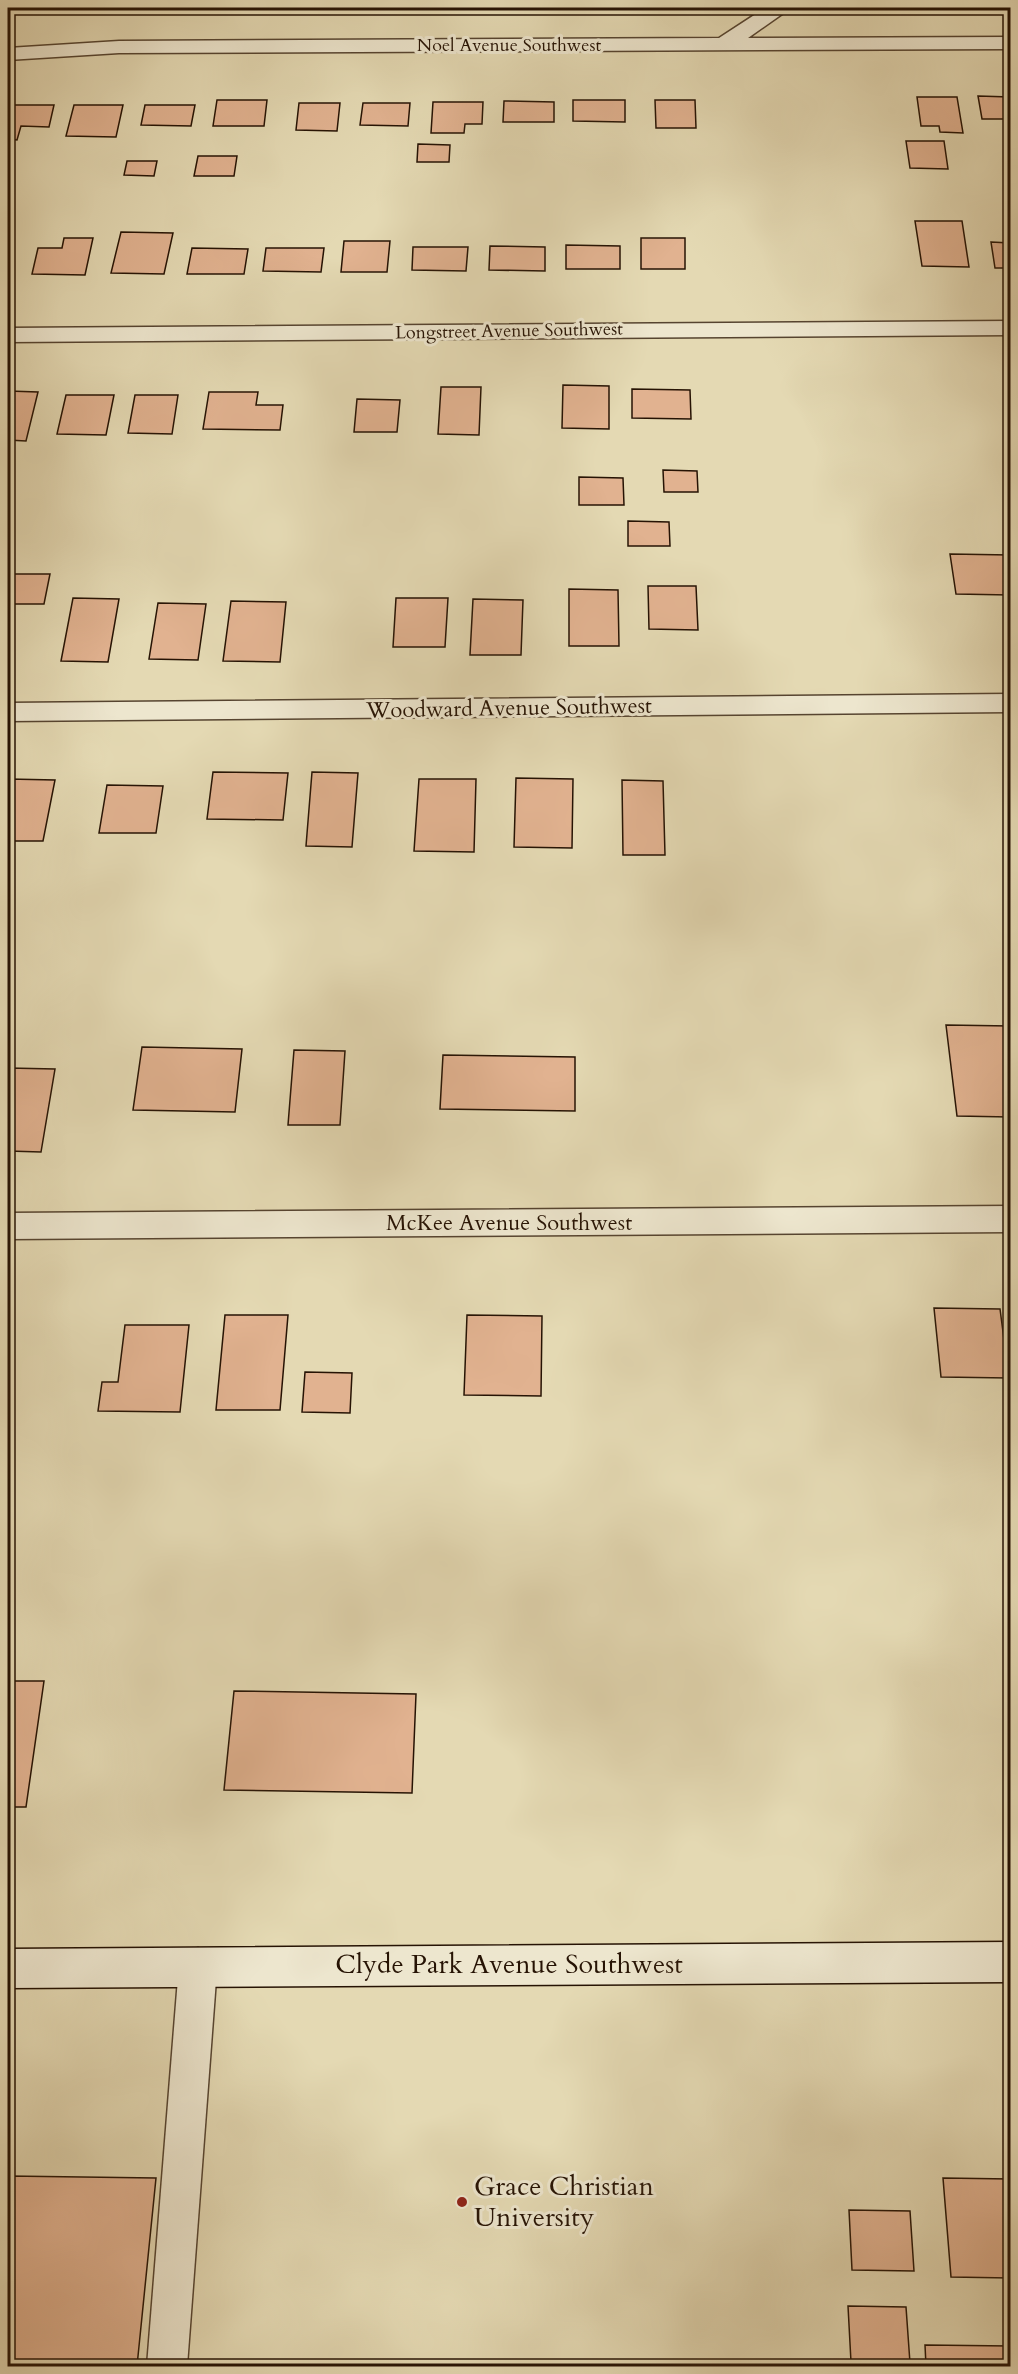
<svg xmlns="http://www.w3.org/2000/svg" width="1018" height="2374" viewBox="0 0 1018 2374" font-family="Cardo,serif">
	<rect width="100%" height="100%" fill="#e4d9b3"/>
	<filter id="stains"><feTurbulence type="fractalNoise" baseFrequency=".00333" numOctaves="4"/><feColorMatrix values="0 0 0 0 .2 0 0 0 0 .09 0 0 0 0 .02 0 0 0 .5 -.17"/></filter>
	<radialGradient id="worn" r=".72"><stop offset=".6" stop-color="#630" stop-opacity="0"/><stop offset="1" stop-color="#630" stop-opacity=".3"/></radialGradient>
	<!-- building -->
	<g fill="#e1b290" stroke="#261304" stroke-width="1.5">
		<polygon points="978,96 1010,97 1010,119 982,119"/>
		<polygon points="917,97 957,97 963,133 940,132 939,126 921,126"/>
		<polygon points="217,100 267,100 264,126 213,126"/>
		<polygon points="573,100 625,100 625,122 573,121"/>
		<polygon points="655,100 695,100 696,128 656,128"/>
		<polygon points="504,101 554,102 554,122 503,122"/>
		<polygon points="433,102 483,102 482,124 465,124 464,133 431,133"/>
		<polygon points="299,103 340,103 337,131 296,130"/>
		<polygon points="363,103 410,103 408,126 360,125"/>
		<polygon points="8,105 54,105 49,127 21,126 17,140 8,139"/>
		<polygon points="74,105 123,105 116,137 66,136"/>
		<polygon points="145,105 195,105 191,126 141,125"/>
		<polygon points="906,141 944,141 948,169 910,168"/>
		<polygon points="418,144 450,145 449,162 417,162"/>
		<polygon points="198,156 237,156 234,176 194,176"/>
		<polygon points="127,161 157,161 154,176 124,175"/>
		<polygon points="915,221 962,221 969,267 922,266"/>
		<polygon points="121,232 173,233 164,274 111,273"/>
		<polygon points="64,238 93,238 85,275 32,274 38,248 62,248"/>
		<rect x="641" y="238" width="44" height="31"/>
		<polygon points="344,241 390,241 387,272 341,272"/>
		<polygon points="991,242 1010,243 1010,268 995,268"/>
		<polygon points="8,245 14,245 8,272"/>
		<polygon points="566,245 620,246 620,269 566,269"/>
		<polygon points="490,246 545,247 545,271 489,270"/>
		<polygon points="413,247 468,247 466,271 412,270"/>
		<polygon points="192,248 248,249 244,274 187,274"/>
		<polygon points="266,248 324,248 321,272 263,271"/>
		<polygon points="563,385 609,386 609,429 562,428"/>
		<polygon points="441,387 481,387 479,435 438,434"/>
		<polygon points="632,389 690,390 691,419 632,418"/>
		<polygon points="8,391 38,392 26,441 8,440"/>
		<polygon points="209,392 258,392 256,405 283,405 280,430 203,429"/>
		<polygon points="66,395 114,395 106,435 57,434"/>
		<polygon points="135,395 178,395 172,434 128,433"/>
		<polygon points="357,399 400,400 397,432 354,432"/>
		<polygon points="663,470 697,471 698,492 664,492"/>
		<polygon points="579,477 623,478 624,505 579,505"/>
		<polygon points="628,521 669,522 670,546 628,546"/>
		<polygon points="950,554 1010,555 1010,595 956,594"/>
		<polygon points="9,574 50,574 44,604 8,604"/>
		<polygon points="648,586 696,586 698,630 649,629"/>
		<polygon points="569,589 618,590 619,646 569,646"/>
		<polygon points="73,598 119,599 108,662 61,661"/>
		<polygon points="396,598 448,598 445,647 393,647"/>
		<polygon points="473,599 523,600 521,655 470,655"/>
		<polygon points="231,601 286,602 280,662 223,661"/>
		<polygon points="158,603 206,604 198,660 149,659"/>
		<polygon points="213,772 288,773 283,820 207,819"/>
		<polygon points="312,772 358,773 352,847 306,846"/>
		<polygon points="516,778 573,779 572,848 514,847"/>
		<polygon points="8,779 55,780 43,841 8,841"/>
		<polygon points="419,779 476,779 474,852 414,851"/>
		<polygon points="622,780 663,781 665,855 623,855"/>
		<polygon points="107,785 163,786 156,833 99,833"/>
		<polygon points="946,1025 1010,1026 1010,1117 957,1116"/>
		<polygon points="142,1047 242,1049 235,1112 133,1110"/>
		<polygon points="294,1050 345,1051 340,1125 288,1125"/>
		<polygon points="443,1055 575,1057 575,1111 440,1109"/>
		<polygon points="8,1068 55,1069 41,1152 8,1151"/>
		<polygon points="934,1308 1000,1309 1009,1378 941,1377"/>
		<polygon points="225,1315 288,1315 280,1410 216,1410"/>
		<polygon points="467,1315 542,1316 541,1396 464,1395"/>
		<polygon points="125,1325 189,1325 180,1412 98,1411 102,1382 118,1382"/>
		<polygon points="305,1372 352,1373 350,1413 302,1412"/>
		<polygon points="8,1681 44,1681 26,1807 8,1807"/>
		<polygon points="234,1691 416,1694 412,1793 224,1790"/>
		<polygon points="8,2176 156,2178 137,2366 8,2366"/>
		<polygon points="943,2178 1010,2179 1010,2278 951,2277"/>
		<polygon points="849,2210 910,2211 914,2271 852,2270"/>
		<polygon points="848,2306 906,2307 910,2363 851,2362"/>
		<polygon points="925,2345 1010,2346 1010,2366 926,2366"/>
	</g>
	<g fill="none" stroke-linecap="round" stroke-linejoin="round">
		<defs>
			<polygon id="lane" points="198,1948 211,1953 217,1966 187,2366 147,2366 179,1966 185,1953"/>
			<g id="street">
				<polygon points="765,8 789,8 785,12 748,38 1010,37 1010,49 119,53 8,60 8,48 119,41 719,38"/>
				<polygon points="1010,321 1010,335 8,342 8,328"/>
				<polygon points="1010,694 1010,712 8,721 8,703"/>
				<polygon points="1010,1206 1010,1232 8,1239 8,1213"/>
			</g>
			<polygon id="secondary" points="1010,1942 1010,1982 8,1988 8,1949"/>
		</defs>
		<!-- lane casing -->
		<use href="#lane" stroke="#564430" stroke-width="3"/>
		<!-- street casing -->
		<use href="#street" stroke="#564430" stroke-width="3"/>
		<!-- secondary casing -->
		<use href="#secondary" stroke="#261304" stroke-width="3"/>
		<!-- lane -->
		<use href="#lane" fill="#ede6ce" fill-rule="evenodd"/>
		<!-- street -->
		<use href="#street" fill="#ede6ce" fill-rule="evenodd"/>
		<!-- secondary -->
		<use href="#secondary" fill="#ede6ce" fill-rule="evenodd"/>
	</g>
	<!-- markers -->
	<circle fill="#8f2418" stroke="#ede6ce" stroke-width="2" cx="462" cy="2202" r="6"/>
	<g text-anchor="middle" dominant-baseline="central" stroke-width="6" stroke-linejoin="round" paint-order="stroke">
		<!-- far-street labels -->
		<g font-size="18" fill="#261304" stroke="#ede6ce">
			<text x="509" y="45">Noel Avenue Southwest</text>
			<text transform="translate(509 331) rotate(-1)">Longstreet Avenue Southwest</text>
		</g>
		<!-- street labels -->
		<g font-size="22" fill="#261304" stroke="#ede6ce">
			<text transform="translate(509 708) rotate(-1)">Woodward Avenue Southwest</text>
			<text x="509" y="1223">McKee Avenue Southwest</text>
		</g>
		<!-- near-street labels -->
		<g font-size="27" fill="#261304" stroke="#ede6ce">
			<text x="509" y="1964">Clyde Park Avenue Southwest</text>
		</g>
		<!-- near-poi labels -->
		<g font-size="27" fill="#261304" stroke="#ede6ce" text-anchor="start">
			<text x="474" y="2186">Grace Christian<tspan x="474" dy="31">University</tspan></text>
		</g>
	</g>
	<!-- margin -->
	<rect width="1018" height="2374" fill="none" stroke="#e4d9b3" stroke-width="30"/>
	<rect x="9" y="9" width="1000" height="2356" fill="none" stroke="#261304" stroke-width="3"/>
	<rect x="15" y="15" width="988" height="2344" fill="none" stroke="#261304" stroke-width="1.5"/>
	<rect width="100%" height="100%" filter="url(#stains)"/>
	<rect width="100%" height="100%" fill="url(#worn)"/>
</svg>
